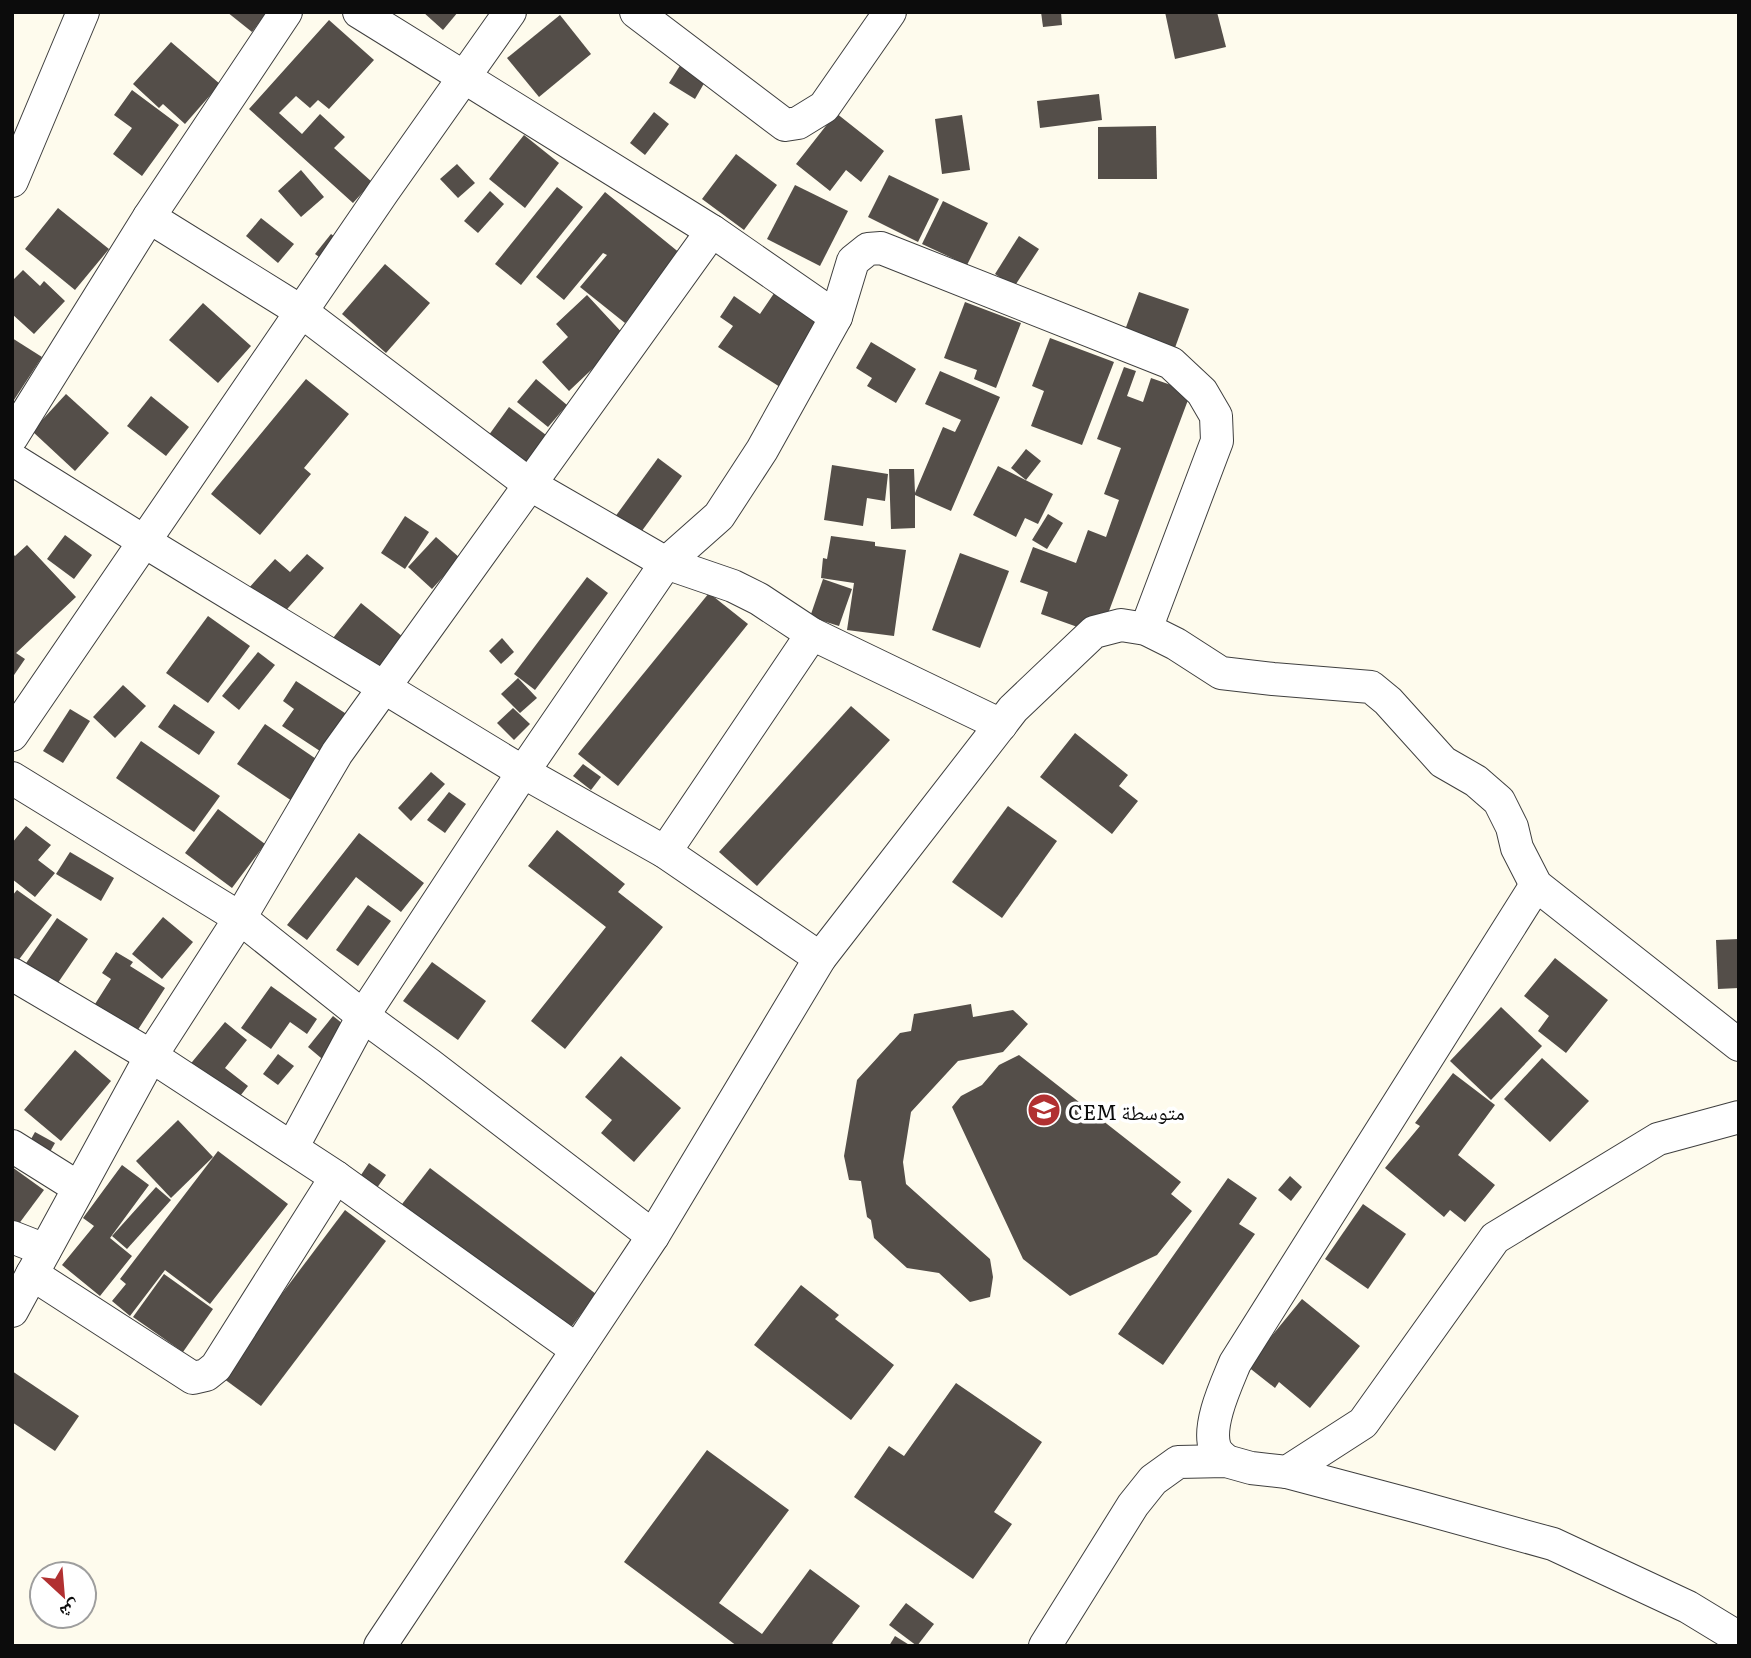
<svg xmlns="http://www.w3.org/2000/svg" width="1751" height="1658" viewBox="0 0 1751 1658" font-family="Literata,'Noto Naskh Arabic',serif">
	<rect width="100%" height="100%" fill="#fefbed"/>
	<!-- building -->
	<g fill="#544e49">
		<polygon points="227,12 267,12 252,32"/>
		<polygon points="423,12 458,12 443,30"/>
		<polygon points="1041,12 1061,12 1062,25 1043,27"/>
		<polygon points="1165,12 1217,12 1226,47 1175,59"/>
		<polygon points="560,15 591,54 539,97 507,58"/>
		<polygon points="329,20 374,60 329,109 318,100 310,108 296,96 279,113 302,134 320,114 345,137 334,148 372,182 353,203 249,109"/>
		<polygon points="171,42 220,84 185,124 163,104 159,108 133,84"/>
		<polygon points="681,64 706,80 695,99 669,83"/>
		<polygon points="132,90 179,125 142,176 113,154 132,128 114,115"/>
		<polygon points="1099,94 1102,120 1040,128 1037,101"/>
		<polygon points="654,112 669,124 645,155 630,143"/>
		<polygon points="836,113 884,151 861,182 846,170 830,191 796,164"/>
		<polygon points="962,115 970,170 942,174 935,119"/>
		<polygon points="1156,126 1157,179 1098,179 1098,127"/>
		<polygon points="524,135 559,163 525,208 489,179"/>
		<polygon points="736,154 777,185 744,230 702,199"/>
		<polygon points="457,164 475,183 458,198 440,179"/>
		<polygon points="301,170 324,197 301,217 278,191"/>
		<polygon points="889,175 939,199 918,242 868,217"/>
		<polygon points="795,185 848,211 820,266 767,239"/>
		<polygon points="557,187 583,207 521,285 495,264"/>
		<polygon points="490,191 504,204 478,233 464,221"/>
		<polygon points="605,192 681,254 625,323 580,287 607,255 603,253 564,300 536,277"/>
		<polygon points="943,201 988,223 967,265 922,244"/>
		<polygon points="58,208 109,249 75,290 25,249"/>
		<polygon points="261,218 294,244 278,263 246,236"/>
		<polygon points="331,234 346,245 330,265 315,254"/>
		<polygon points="1019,236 1039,249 1014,287 995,274"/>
		<polygon points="385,264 430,303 386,353 342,314"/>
		<polygon points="23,270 40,286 44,281 65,301 34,334 12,314 12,281"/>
		<polygon points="783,280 830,312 780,387 718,347 733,326 720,317 734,296 760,314"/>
		<polygon points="1139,292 1189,309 1172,356 1122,338"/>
		<polygon points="587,295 626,337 569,391 542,362 568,337 556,324"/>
		<polygon points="965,302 1021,323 996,388 974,379 977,370 944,358"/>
		<polygon points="203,303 251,346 218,383 169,340"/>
		<polygon points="12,338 42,357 12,403"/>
		<polygon points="1050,338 1114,362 1082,445 1031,426 1044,391 1032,386"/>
		<polygon points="871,342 916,369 896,403 867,386 872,378 856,368"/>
		<polygon points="1124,367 1136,371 1127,396 1143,402 1151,378 1191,392 1100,635 1041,614 1048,592 1020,582 1033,547 1076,563 1088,530 1106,537 1119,500 1104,494 1121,448 1097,439"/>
		<polygon points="940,371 1000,397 951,511 915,495 915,528 891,529 889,469 914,469 915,493 943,427 955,432 961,420 925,404"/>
		<polygon points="306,379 349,414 304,468 311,474 260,535 211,494"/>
		<polygon points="536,379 567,405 548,427 517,402"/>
		<polygon points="66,394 109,433 75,471 32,431"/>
		<polygon points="151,396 189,427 166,456 127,426"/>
		<polygon points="509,407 550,438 523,476 481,446"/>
		<polygon points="1026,449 1041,461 1026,480 1011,468"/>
		<polygon points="658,458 682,476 636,539 612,521"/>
		<polygon points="832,465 888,474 885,501 867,498 863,526 824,520"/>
		<polygon points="998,466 1053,494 1038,524 1025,518 1016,537 973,515"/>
		<polygon points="1048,514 1063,523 1047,549 1032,540"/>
		<polygon points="405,516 429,532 405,569 381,553"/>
		<polygon points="65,535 92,555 74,579 47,559"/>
		<polygon points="831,536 875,542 875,546 906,550 894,636 847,630 854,583 821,578 823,558 827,559"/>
		<polygon points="436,537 460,558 432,589 408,567"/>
		<polygon points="27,545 76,597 16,653 25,659 12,678 12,553 15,556"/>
		<polygon points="960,553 1009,571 980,648 932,630"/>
		<polygon points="307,554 324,568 280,617 248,589 275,559 290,572"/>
		<polygon points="587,577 608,593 535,690 514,674"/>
		<polygon points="823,579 852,589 839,626 810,617"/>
		<polygon points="709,593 748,624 618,786 578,754"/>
		<polygon points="361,603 408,641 377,680 329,643"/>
		<polygon points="208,616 250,646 208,703 166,673"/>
		<polygon points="502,638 514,652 501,664 489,651"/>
		<polygon points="258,652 275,665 239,710 222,696"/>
		<polygon points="518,678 537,698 520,713 501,694"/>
		<polygon points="296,681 351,717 326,755 282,726 294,709 283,701"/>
		<polygon points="123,685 146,706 115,738 93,717"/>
		<polygon points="174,704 215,732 199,755 158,727"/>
		<polygon points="851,706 890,740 757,886 719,852"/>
		<polygon points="513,708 530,724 514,740 497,723"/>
		<polygon points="70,709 90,721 63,763 43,751"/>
		<polygon points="265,724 322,763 295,803 237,764"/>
		<polygon points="1075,733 1128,775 1119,786 1138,801 1112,834 1040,777"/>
		<polygon points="141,741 220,796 194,832 116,778"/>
		<polygon points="583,764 601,777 591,790 573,776"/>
		<polygon points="431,772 445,784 411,821 398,808"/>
		<polygon points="449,792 466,804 445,833 427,820"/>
		<polygon points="1008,806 1057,841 1002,918 952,882"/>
		<polygon points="218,809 265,844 232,888 185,853"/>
		<polygon points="26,826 51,845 38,860 55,873 35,897 12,879 12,843"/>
		<polygon points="557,830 625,884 618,892 663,927 565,1049 531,1021 606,927 528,866"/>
		<polygon points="359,833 424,883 401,912 356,877 307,940 287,925"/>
		<polygon points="70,852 114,878 101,901 56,874"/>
		<polygon points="17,890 52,915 12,969 12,896"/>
		<polygon points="368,905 391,921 358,966 336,950"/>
		<polygon points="163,917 193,942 162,979 132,954"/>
		<polygon points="57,918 88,939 53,990 22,969"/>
		<polygon points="1739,939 1739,988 1718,989 1716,940"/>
		<polygon points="116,952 133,962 130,966 165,988 130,1042 88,1015 111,979 102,973"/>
		<polygon points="1555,958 1608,1000 1566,1053 1538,1031 1549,1016 1524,996"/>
		<polygon points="432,962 486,1001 458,1040 403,1001"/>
		<polygon points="271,986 317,1019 307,1034 290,1022 271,1049 241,1028"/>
		<polygon points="971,1004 973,1017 1013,1010 1028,1024 1003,1052 958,1061 911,1112 903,1162 906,1184 990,1259 993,1277 990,1297 970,1302 939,1273 907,1268 874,1238 871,1220 867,1217 861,1181 849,1180 844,1156 857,1080 900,1033 911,1031 914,1014"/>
		<polygon points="1501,1007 1542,1046 1491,1100 1450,1061"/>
		<polygon points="333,1016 352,1031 327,1063 308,1047"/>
		<polygon points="225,1022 247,1040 225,1068 248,1086 229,1110 183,1073"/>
		<polygon points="75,1050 111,1081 61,1141 24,1110"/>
		<polygon points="278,1054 294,1066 278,1085 263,1074"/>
		<polygon points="1019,1055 1181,1182 1171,1194 1192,1211 1157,1255 1070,1296 1023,1259 952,1107 961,1096 982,1085 999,1065"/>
		<polygon points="621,1056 681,1108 634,1162 601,1133 612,1120 585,1097"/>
		<polygon points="1542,1058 1589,1101 1550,1142 1504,1099"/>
		<polygon points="1453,1073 1495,1105 1458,1155 1495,1185 1465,1222 1450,1210 1444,1217 1385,1168 1420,1126 1415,1123"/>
		<polygon points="178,1120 213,1157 171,1198 136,1161"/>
		<polygon points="35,1132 55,1143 46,1159 26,1148"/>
		<polygon points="218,1151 288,1204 210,1304 165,1270 130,1316 112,1301 126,1284 120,1279"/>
		<polygon points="369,1163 386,1175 372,1195 355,1184"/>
		<polygon points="122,1165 149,1185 110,1238 132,1256 100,1296 62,1265 94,1226 83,1218"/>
		<polygon points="12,1167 44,1190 12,1233"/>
		<polygon points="430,1168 596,1294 566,1334 399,1208"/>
		<polygon points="1290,1176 1302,1187 1291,1201 1278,1190"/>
		<polygon points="1228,1178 1257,1198 1239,1224 1255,1234 1163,1365 1118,1334"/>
		<polygon points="156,1187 171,1200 127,1249 112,1236"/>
		<polygon points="1363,1204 1406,1234 1368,1289 1325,1259"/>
		<polygon points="345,1210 386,1241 261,1406 220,1376"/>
		<polygon points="164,1274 213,1309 183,1352 133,1317"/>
		<polygon points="801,1285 839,1315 835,1319 894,1365 851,1420 754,1345"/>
		<polygon points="1302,1299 1360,1346 1310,1408 1279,1382 1275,1388 1247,1366"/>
		<polygon points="12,1371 79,1416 55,1451 12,1422"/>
		<polygon points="956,1383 1042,1442 994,1512 1012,1524 973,1579 854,1497 889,1446 904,1456"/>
		<polygon points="707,1450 789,1510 719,1603 762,1634 810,1569 860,1606 832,1643 836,1646 737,1646 624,1562"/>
		<polygon points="906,1603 934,1624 917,1646 889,1625"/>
		<polygon points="895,1636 911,1646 889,1646"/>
	</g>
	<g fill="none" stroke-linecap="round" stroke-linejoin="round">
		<defs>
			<g id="minor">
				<polyline points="286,12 149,217 302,312 529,484 666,563 733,586 759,599 812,634 1001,725"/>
				<polyline points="359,12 712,231 836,317"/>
				<polyline points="636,12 785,125 798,123 824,107 890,12"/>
				<polyline points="12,181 83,12"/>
				<polyline points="12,437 149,217"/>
				<polyline points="12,459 145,542 523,772 665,852 820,958"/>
				<polyline points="12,735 383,192 510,12"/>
				<polyline points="12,778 240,918 363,1016 430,1065 653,1236 820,958 1013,709 1094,632 1121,625 1146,629 1176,644 1221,673 1273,679 1371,687 1388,701 1443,762 1476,781 1499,801 1512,827 1517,848 1536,885 1739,1045"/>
				<polyline points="665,852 812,634"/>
				<polyline points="12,974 151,1056 336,1177 577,1350"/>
				<polyline points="12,1146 79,1188"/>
				<polyline points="292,1148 363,1016 523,772 666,563 719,516 762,450 836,317 853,261 868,249 881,248 1171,363 1202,392 1216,416 1217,441 1146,629"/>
				<polyline points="12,1237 45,1250"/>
				<polyline points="32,1274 193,1378 206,1375 216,1367 336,1177"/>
				<polyline points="12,1311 151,1056 240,918 337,753 712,231"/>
				<path d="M1226,1461C1222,1457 1217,1453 1215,1448C1207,1425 1226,1385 1235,1363L1536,885"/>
				<polyline points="1287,1472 1415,1506 1553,1544 1688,1607 1739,1638"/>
				<polyline points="380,1646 653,1236"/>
				<polyline points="1045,1646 1133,1505 1153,1480 1178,1462 1226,1461 1251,1468 1287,1472 1363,1423 1495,1238 1658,1139 1739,1117"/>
			</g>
		</defs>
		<!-- minor casing -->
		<use href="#minor" stroke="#3f3f3f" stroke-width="34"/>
		<!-- minor -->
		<use href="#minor" stroke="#fff" stroke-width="32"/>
	</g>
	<!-- icons -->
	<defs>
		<symbol id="school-disc" viewBox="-11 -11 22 22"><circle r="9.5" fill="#b13031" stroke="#fff"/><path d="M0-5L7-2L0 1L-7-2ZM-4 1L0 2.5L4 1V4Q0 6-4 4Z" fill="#fff"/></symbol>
	</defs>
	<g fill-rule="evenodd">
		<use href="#school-disc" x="1025" y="1091" width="38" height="38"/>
	</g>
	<g text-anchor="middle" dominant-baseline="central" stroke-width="7" stroke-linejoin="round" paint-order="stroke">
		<!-- poi labels -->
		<g font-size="21" fill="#0c0c0c" stroke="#fff" text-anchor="start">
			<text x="1068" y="1110">CEM متوسطة</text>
		</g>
	</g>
	<!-- border -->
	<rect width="1751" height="1658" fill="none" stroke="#0c0c0c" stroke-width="28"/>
	<!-- north arrow -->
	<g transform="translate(63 1595) rotate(154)"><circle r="33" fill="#ffffff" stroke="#9e9e9e" stroke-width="2"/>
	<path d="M0-5L12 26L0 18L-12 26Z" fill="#b13031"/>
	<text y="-10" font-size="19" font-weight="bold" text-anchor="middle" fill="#0c0c0c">ش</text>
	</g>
</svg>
